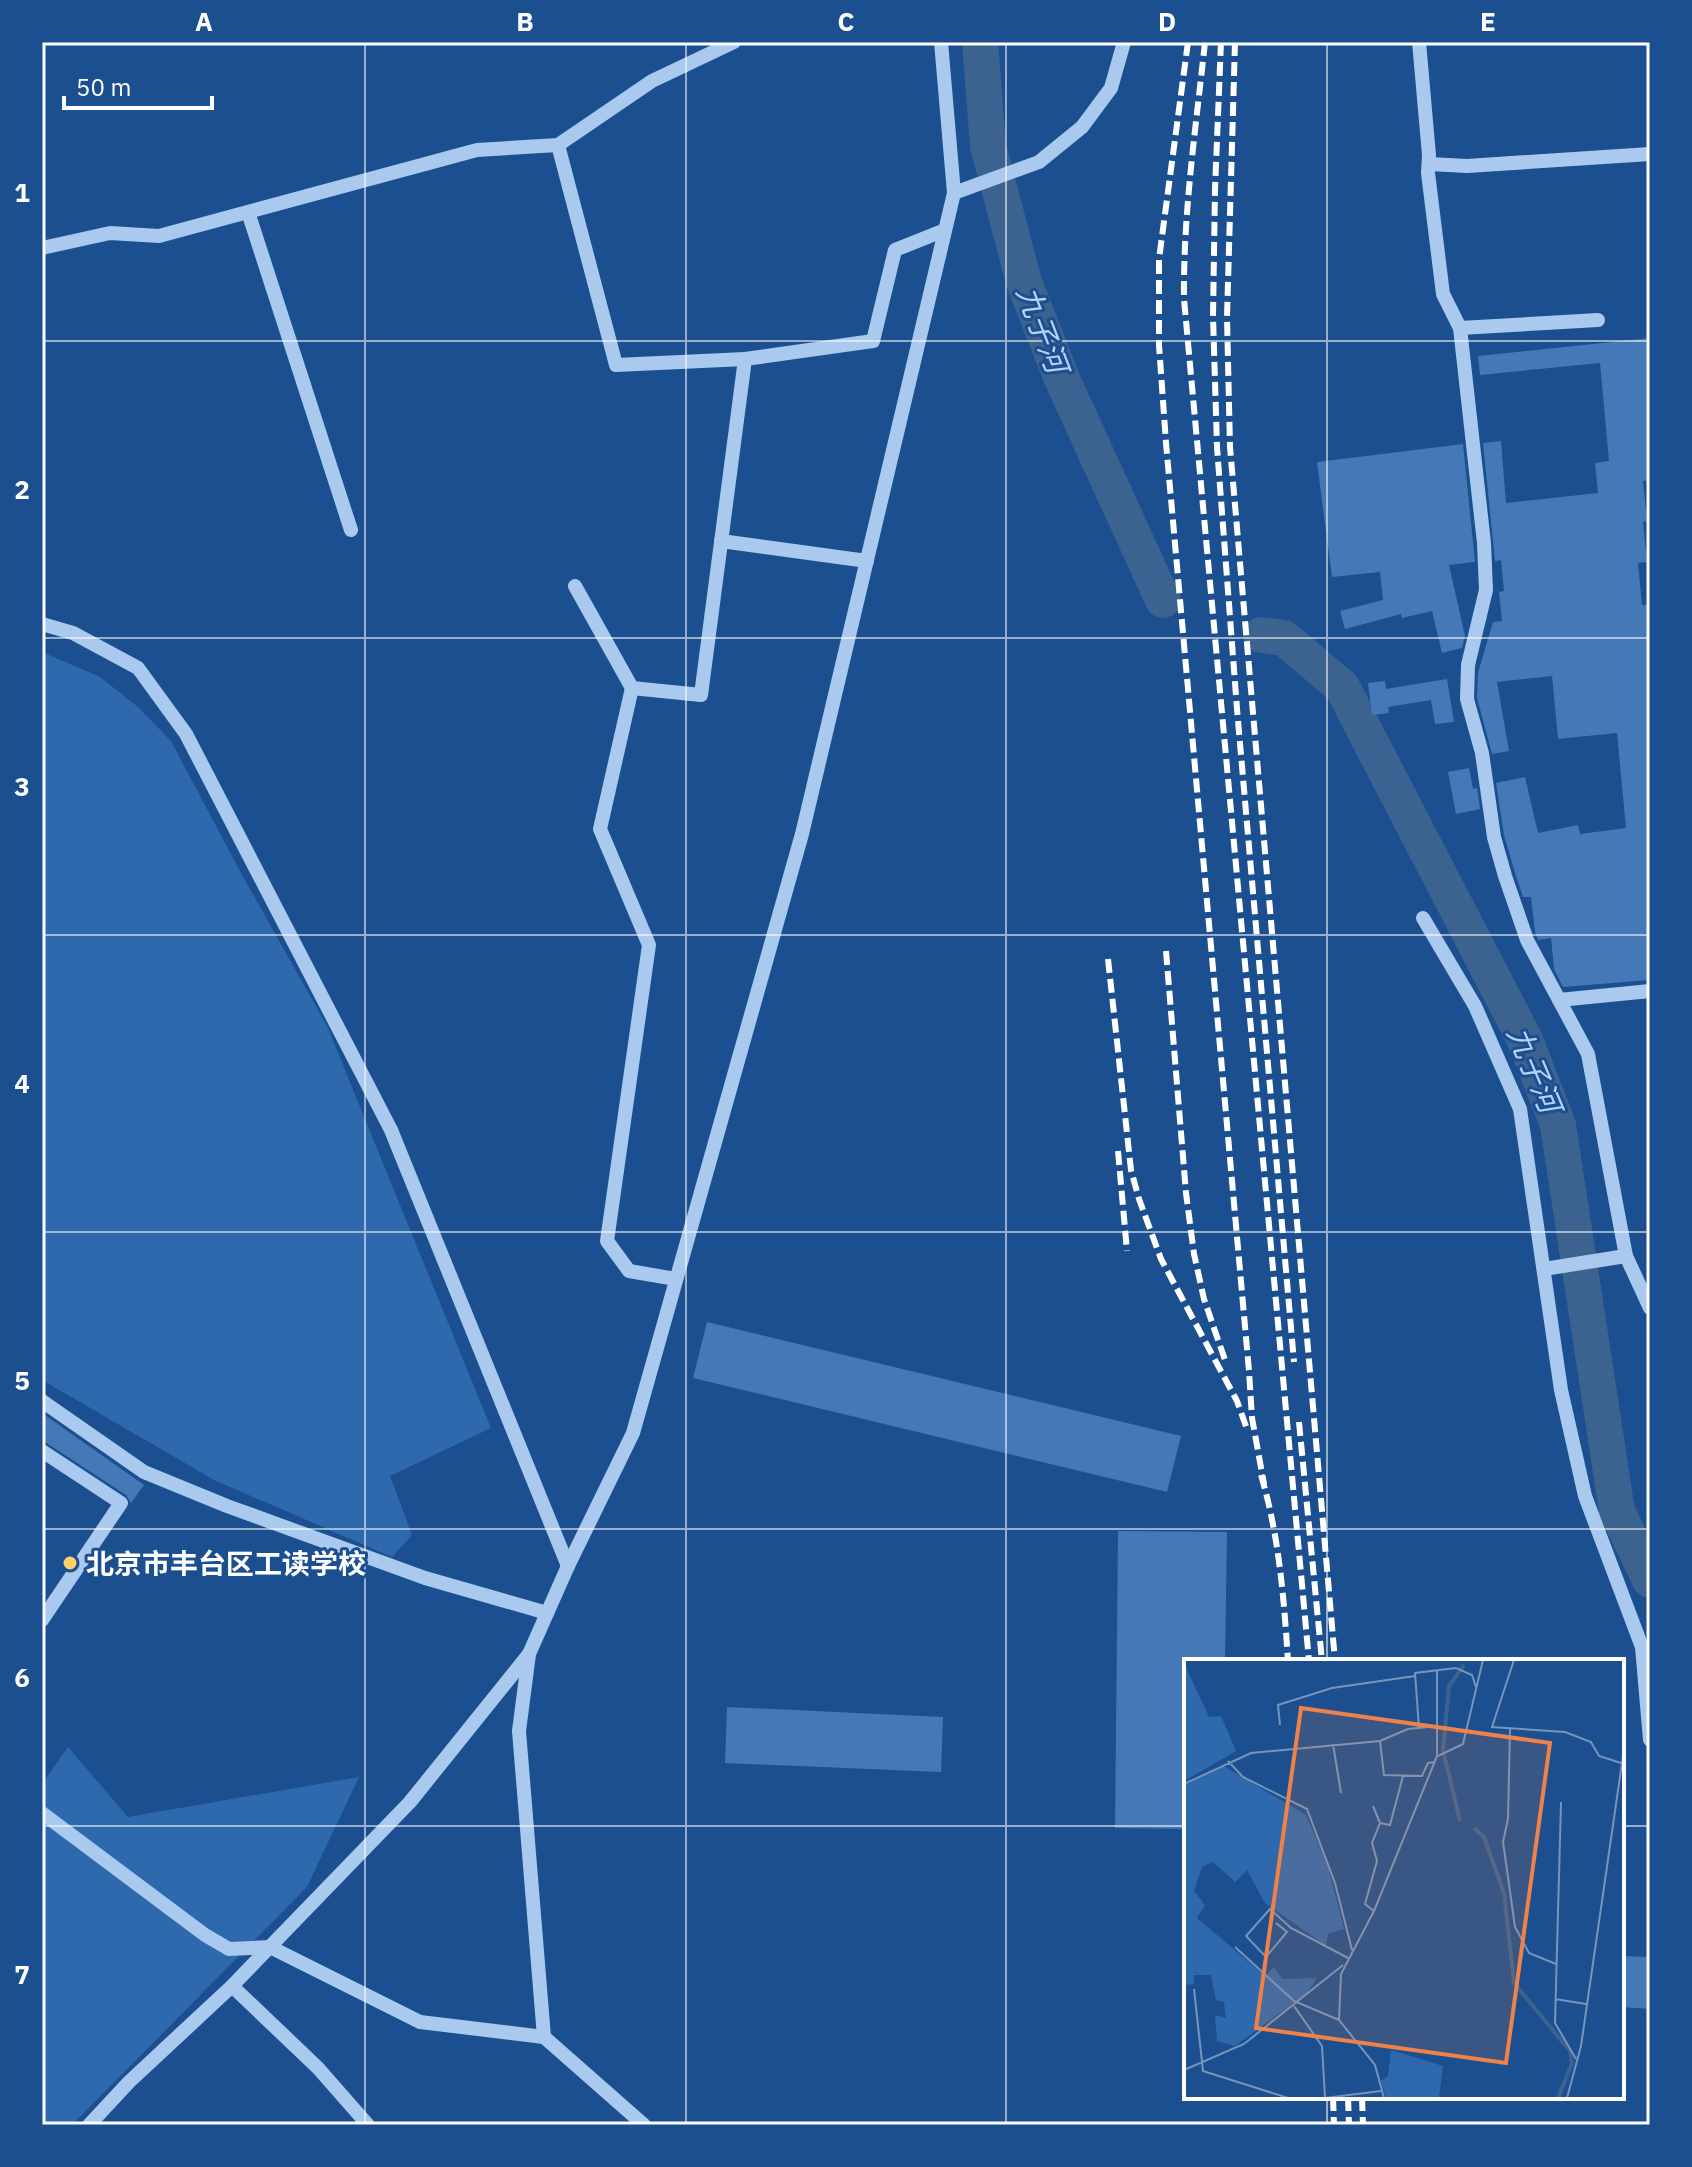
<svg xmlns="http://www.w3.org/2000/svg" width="1692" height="2167" viewBox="0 0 1692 2167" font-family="'IBM Plex Sans','Noto Sans SC',sans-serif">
	<rect width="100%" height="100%" fill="#1b4f8f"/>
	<!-- green -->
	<g fill="#2e69ad">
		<polygon points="42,652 100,677 138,707 171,741 241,873 327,1026 491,1428 390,1476 412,1535 392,1557 214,1480 42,1380"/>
		<polygon points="68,1747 128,1817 359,1777 307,1887 72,2125 42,2125 42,1784"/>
	</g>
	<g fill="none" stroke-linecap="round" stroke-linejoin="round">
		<!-- river -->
		<g stroke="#3c6290" stroke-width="36">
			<polyline points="980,42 988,146 1024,282 1062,379 1163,600"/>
			<polyline points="1261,635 1284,638 1342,687 1525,1040 1558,1125 1617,1511 1650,1580"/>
		</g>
	</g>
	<!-- building -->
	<g fill="#4478b7">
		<polygon points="1650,338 1650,480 1643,481 1647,521 1643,522 1647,562 1638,563 1642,605 1650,605 1650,980 1563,987 1554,969 1551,938 1538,940 1535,932 1531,897 1523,897 1515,873 1504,835 1496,783 1525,777 1538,833 1578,825 1580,834 1626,828 1617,733 1558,739 1552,676 1497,682 1509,751 1492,754 1477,698 1478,673 1493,622 1502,621 1499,592 1504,591 1501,560 1495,561 1483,443 1501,441 1506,503 1598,493 1595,463 1609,461 1600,363 1480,375 1478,356"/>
		<polygon points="1463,444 1475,562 1449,565 1465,636 1462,648 1442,653 1432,611 1402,618 1401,614 1345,629 1340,611 1383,600 1380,572 1332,577 1317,462"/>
		<polygon points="1447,679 1454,722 1435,724 1431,700 1388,707 1389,713 1372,715 1368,683 1385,681 1386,689"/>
		<polygon points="1469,768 1473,789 1477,788 1480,809 1456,814 1448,772"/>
		<polygon points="707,1322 1181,1436 1167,1492 693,1378"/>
		<polygon points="42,1413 144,1485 131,1503 126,1495 42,1440"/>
		<polygon points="1118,1531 1227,1532 1225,1661 1186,1661 1186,1829 1115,1828"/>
		<polygon points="727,1707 943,1717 941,1772 725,1763"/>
		<polygon points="1622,1956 1650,1957 1650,2009 1622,2007"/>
	</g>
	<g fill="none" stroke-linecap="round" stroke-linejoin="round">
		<!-- minor -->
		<g stroke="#a9c9ee" stroke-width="14">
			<polyline points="1419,42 1429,155 1428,173 1443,294 1460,328 1484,543 1486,590 1468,665 1467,699 1482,753 1494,837 1505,876 1527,940 1588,1054 1626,1256 1650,1308"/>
			<polyline points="558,145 616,365 745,359 873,341 895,250 945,230"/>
			<polyline points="1429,164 1467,166 1650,154"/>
			<polyline points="954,193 1039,162 1082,127 1111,88 1124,42"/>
			<polyline points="248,212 351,530"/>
			<polyline points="42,248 110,233 159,236 477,150 558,145 652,81 734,42"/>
			<polyline points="1460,328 1598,320"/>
			<polyline points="721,541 867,561"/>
			<polyline points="575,586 632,688 701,695 745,359"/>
			<polyline points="42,624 73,633 138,668 186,734 391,1130 568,1566"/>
			<polyline points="632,688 600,829 649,945 607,1241 629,1271 676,1279"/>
			<polyline points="1423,918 1475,1006 1520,1109 1561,1390 1585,1496 1642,1647 1650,1740"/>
			<polyline points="1559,1000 1650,991"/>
			<polyline points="1544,1269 1626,1256"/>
			<polyline points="42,1401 144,1472 227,1506 425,1578 547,1613"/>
			<polyline points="42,1451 121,1503 42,1620"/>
			<polyline points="42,1813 205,1935 229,1949 270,1947 420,2022 544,2037"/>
			<polyline points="232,1986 318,2068 368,2125"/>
			<polyline points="89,2125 129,2082 232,1986 410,1802 529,1654"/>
			<polyline points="644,2125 544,2037 519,1731 529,1654 568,1566 633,1433 802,834 954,193 941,42"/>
		</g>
		<!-- rail -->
		<g stroke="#fff" stroke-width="6" stroke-dasharray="14 6" stroke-linecap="butt">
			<polyline points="1188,42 1159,259 1159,345 1166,443 1249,1371 1252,1418 1264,1484"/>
			<path d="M1205,42C1196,127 1183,213 1184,299L1309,1661"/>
			<polyline points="1221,42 1215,189 1213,316 1217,447 1237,709 1294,1362"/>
			<polyline points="1235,42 1227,317 1230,447 1335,1661"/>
			<polyline points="1166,951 1186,1193 1194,1254 1204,1299 1225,1360"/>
			<polyline points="1108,959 1131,1170 1139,1199 1161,1259 1237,1401 1247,1429"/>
			<polyline points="1118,1151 1127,1251"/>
			<polyline points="1299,1422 1322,1661"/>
			<path d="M1261,1475C1279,1535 1284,1599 1288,1661"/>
			<polyline points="1333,2097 1334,2125"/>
			<polyline points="1348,2097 1349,2125"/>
			<polyline points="1362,2097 1363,2125"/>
		</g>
	</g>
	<!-- grid -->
	<path fill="none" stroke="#fff" stroke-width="2" stroke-opacity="0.55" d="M365,42V2125M686,42V2125M1006,42V2125M1327,42V1661M42,341H1650M42,638H1650M42,935H1650M42,1232H1650M42,1529H1650M42,1826H1186M1622,1826H1650M1327,2097V2125"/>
	<!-- markers -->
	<circle fill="#ffd166" stroke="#1b4f8f" stroke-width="3" cx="70" cy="1563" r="8"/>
	<g text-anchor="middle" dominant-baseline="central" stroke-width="6" stroke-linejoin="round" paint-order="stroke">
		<!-- poi labels -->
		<g font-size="28" font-weight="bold" fill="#fff" stroke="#1b4f8f" text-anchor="start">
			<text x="86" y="1563">北京市丰台区工读学校</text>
		</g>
		<!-- water labels -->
		<g font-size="30" font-style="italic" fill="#b5d3f5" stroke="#1b4f8f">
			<text transform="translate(1043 329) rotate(69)">九子河</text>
			<text transform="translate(1535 1069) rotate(67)">九子河</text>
		</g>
	</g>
	<!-- overview -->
	<g transform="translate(1184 1659)">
		<rect width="440" height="440" fill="#1b4f8f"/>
		<path d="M0,4L25,58L37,57L52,92L0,122ZM40,107L122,156L144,207L160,270L144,275L142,287L81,244L63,211L51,223L29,203L18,208L10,232L21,246L13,259L81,317L90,308L98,320L133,319L123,334L51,387L33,382L31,356L42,359L40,343L32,341L27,316H10V325L1,326L0,379V127ZM207,391L259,407L255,438L202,439L197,422L204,417Z" fill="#2e69ad"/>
		<path fill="none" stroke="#3c6290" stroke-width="4" d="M276,162L259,91L265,27L280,6M290,169L300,178L320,234L330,324L386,392L388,404L374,439"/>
		<path fill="none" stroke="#7695bc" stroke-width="2" d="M96,66L94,46L148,29L231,17M307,68L381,73L407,83L415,97L437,104M308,68L330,1M235,69L231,14L272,9L288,16L292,28M326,70L324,160L319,183L331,268L345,294L372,305M196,82L200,116L238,117L244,104L250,103M149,85L157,134M254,97L279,85L299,1M44,102L59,118L123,150L151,224L168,291M0,125L67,94L196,82L224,70L254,67M377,143L371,364L392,400M189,147L196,164L206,166L219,117M190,252L181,245L193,202L188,184L196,164M92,264L103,273L82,298L62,277L86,250L107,269L164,299M51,288L110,342L155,361M10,330L19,412L104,439M371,340L402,345M110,347L138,387L141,439L197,432M0,411L60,385L159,306M200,439L191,406L155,361L157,315L190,252L253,97V12M383,439L397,387L440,90"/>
		<path fill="#ee8249" fill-opacity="0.15" stroke="#ee8249" stroke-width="4" d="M117,49L366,84L322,404L72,369Z"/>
		<rect width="440" height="440" fill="none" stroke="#fff" stroke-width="4"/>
	</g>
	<!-- border -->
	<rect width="1692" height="2167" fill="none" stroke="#1b4f8f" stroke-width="88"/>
	<!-- scale -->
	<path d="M64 96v12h148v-12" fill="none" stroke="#ffffff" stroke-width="4"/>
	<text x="76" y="96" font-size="24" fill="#ffffff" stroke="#1b4f8f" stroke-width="6" paint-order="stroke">50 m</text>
	<rect x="44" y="44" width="1604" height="2079" fill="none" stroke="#fff" stroke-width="3"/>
	<g font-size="26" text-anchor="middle" font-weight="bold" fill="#fff">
		<text x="204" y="31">A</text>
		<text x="525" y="31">B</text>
		<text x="846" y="31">C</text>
		<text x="1167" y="31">D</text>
		<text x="1488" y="31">E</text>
		<text x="22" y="202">1</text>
		<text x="22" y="499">2</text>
		<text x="22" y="796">3</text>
		<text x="22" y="1093">4</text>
		<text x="22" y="1390">5</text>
		<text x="22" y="1687">6</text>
		<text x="22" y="1984">7</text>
	</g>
</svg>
